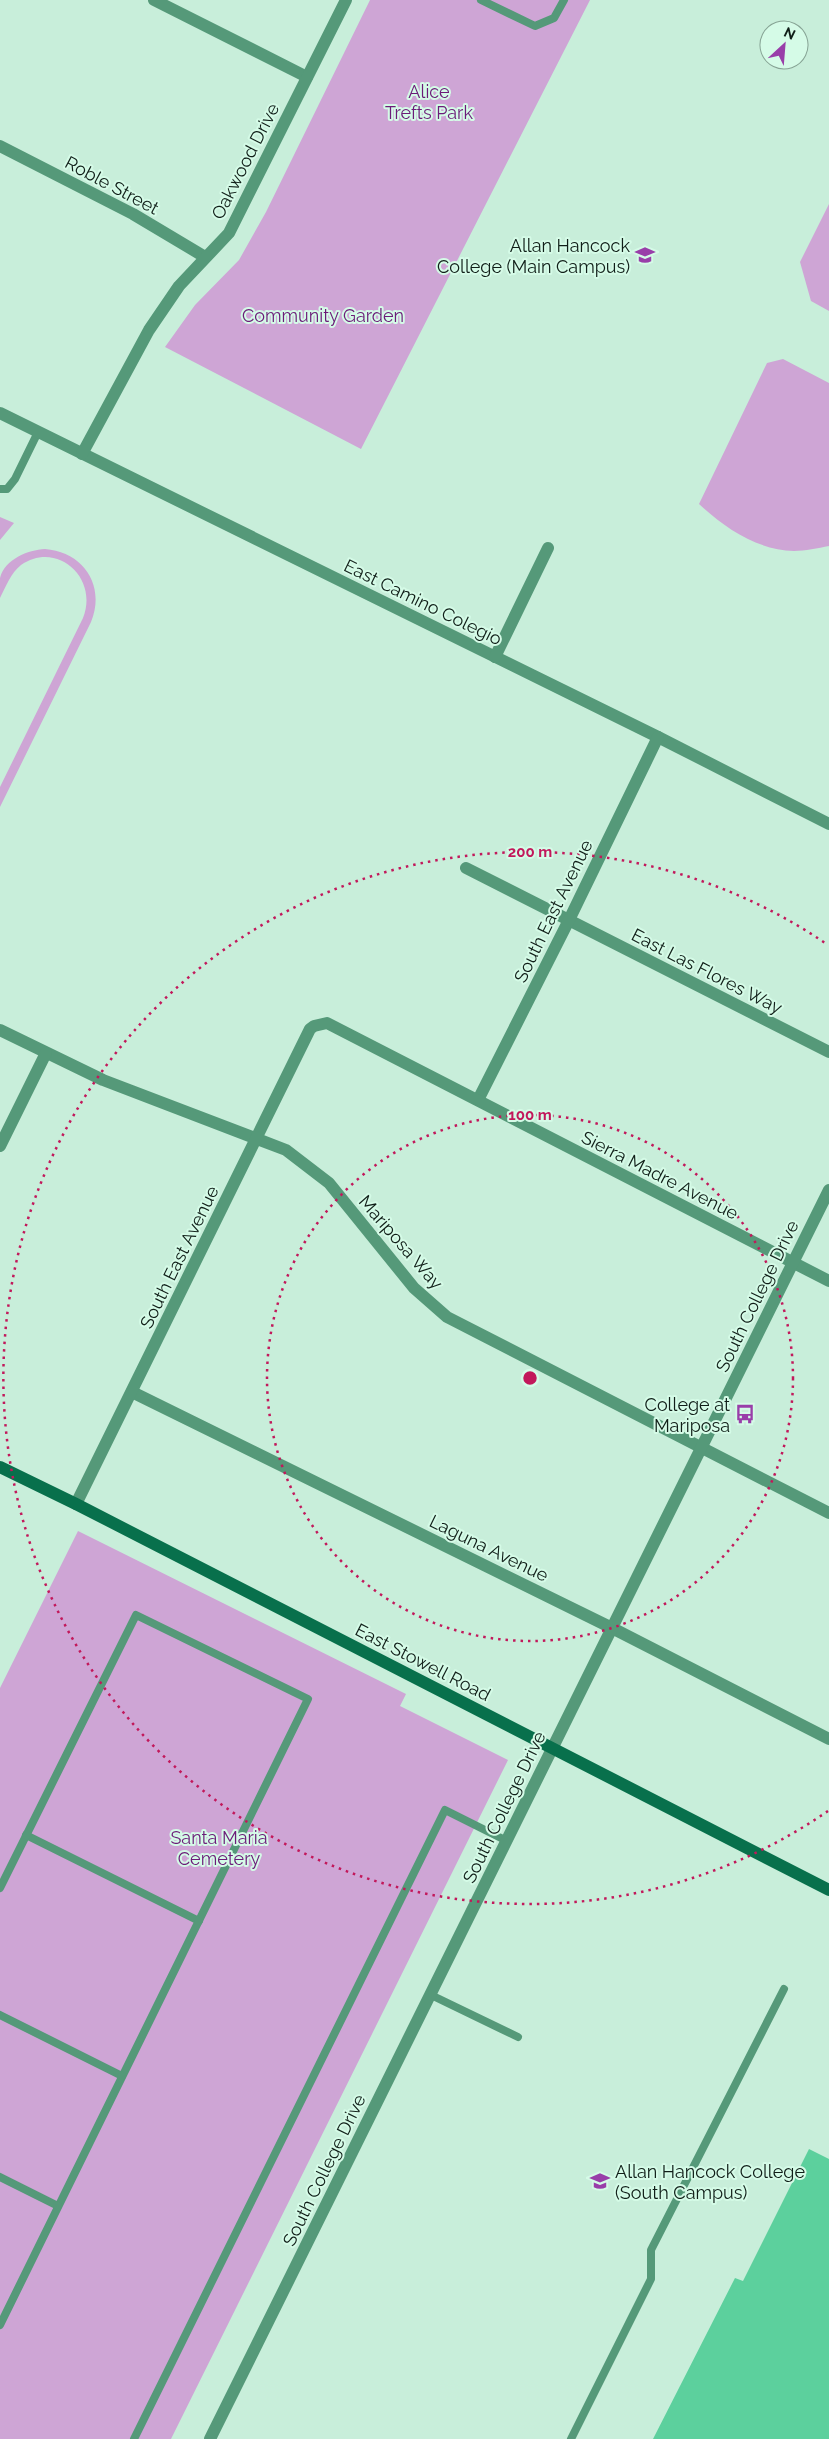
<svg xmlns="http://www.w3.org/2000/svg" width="829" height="2439" viewBox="0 0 829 2439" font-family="Raleway,sans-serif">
	<rect width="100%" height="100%" fill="#c8eeda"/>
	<!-- green -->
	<g fill="#cea5d5">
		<polygon points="370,0 590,0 361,449 165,347 195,305 239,260 266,212"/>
		<polygon points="829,204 829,311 811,301 800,262"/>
		<path d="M783,359L829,383V546C818,548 805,551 794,551C757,550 725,528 699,504L767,363Z"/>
		<polygon points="0,517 14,523 0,540"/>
		<path d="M45,549C83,552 106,585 91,622L0,807V787L83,618C99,578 57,540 21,565C11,573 6,586 0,598C0,592 0,583 0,578C5,559 28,550 45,549Z"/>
		<polygon points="78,1531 406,1694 400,1706 508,1760 171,2439 0,2439 0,1688"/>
	</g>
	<!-- building -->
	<polygon fill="#5cd09d" points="809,2149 829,2159 829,2439 653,2439 735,2278 743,2281"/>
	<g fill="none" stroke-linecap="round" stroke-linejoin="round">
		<!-- service -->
		<g stroke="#559979" stroke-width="8">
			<polyline points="481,0 535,26 554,18 564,0"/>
			<polyline points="0,489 7,489 15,479 38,432"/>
			<polyline points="26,1835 199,1921"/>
			<polyline points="0,1888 136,1615 308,1699 0,2325"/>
			<polyline points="431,1995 518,2037"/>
			<polyline points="0,2015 122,2076"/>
			<polyline points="0,2177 58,2206"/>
			<polyline points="134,2439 445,1810 507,1841"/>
			<polyline points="571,2439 651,2279 651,2250 784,1989"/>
		</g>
		<!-- minor -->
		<g stroke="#559979" stroke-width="12">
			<polyline points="154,0 307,77"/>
			<polyline points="0,146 133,214 205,257"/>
			<polyline points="0,413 658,737 829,824"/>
			<polyline points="82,454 149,330 179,286 229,233 346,0"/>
			<polyline points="495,657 548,548"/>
			<polyline points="466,868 829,1052"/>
			<polyline points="0,1030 103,1080 286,1150 329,1183 414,1288 447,1317 829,1513"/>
			<polyline points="478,1100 569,920 658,737"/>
			<polyline points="0,1146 46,1053"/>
			<polyline points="132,1392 612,1628 829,1739"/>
			<polyline points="76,1504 310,1029 314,1026 327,1023 829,1281"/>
		</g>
		<!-- tertiary -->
		<polyline stroke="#559979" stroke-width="12" points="210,2439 829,1190"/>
		<!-- secondary -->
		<polyline stroke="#08704c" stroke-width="12" points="0,1467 76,1504 829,1890"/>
	</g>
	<!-- distance rings -->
	<g fill="none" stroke="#c2185b" stroke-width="2.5" stroke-dasharray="2.5 5">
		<circle cx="530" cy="1378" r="263"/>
		<path d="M828 1811A526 526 0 1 1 828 945"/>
	</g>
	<!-- icons -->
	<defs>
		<symbol id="university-bare" viewBox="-9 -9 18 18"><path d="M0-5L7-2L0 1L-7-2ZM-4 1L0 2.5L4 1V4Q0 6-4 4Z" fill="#993ea9" stroke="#d5fbe7" stroke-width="2.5" paint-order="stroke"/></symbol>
		<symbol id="bus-bare" viewBox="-9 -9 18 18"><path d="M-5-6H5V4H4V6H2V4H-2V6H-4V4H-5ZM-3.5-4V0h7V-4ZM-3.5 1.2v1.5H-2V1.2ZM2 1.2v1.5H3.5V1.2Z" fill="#993ea9" stroke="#d5fbe7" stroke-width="2.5" paint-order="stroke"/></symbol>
	</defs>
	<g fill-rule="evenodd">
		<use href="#university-bare" x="631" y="241" width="28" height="28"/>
		<use href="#bus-bare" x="731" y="1400" width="28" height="28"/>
		<use href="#university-bare" x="586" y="2167" width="28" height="28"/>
	</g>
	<g text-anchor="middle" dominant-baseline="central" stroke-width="4" stroke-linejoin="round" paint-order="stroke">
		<!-- park labels -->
		<g font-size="18" fill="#6b1b78" stroke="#d5fbe7">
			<text x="429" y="91">Alice<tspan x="429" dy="21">Trefts Park</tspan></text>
			<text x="323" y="315">Community Garden</text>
			<text x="219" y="1837">Santa Maria<tspan x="219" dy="21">Cemetery</tspan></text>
		</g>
		<!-- street labels -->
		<g font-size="18" fill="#101e18" stroke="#d5fbe7">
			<text transform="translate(245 161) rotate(-63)">Oakwood Drive</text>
			<text transform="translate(112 185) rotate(28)">Roble Street</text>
			<text transform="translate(423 602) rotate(26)">East Camino Colegio</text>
			<text transform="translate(553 911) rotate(-64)">South East Avenue</text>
			<text transform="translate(707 971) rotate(27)">East Las Flores Way</text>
			<text transform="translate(660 1175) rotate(27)">Sierra Madre Avenue</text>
			<text transform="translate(401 1242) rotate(49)">Mariposa Way</text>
			<text transform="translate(179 1257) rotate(-64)">South East Avenue</text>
			<text transform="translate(757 1296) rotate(-64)">South College Drive</text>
			<text transform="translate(489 1548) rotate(26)">Laguna Avenue</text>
			<text transform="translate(423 1662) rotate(27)">East Stowell Road</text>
			<text transform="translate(504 1807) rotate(-64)">South College Drive</text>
			<text transform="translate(324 2170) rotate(-64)">South College Drive</text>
		</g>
		<!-- poi labels -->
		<g font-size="18" fill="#101e18" stroke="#d5fbe7" text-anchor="end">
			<text x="630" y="245">Allan Hancock<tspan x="630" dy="21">College (Main Campus)</tspan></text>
			<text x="730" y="1404">College at<tspan x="730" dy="21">Mariposa</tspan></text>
			<text x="615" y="2171" text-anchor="start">Allan Hancock College<tspan x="615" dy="21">(South Campus)</tspan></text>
		</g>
	</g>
	<circle cx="530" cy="1378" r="8" fill="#c2185b" stroke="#d5fbe7" stroke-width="2.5"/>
	<g font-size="15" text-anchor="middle" font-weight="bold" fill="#c2185b" stroke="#d5fbe7" stroke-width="4" stroke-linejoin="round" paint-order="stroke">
		<text x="530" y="857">200 m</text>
		<text x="530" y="1120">100 m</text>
	</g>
	<!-- north arrow -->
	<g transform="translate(784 45) rotate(26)"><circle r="24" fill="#d5fbe7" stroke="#86a394"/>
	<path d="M0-4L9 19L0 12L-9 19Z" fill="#993ea9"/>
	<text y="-8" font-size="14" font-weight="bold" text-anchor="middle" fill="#101e18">N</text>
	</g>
</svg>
